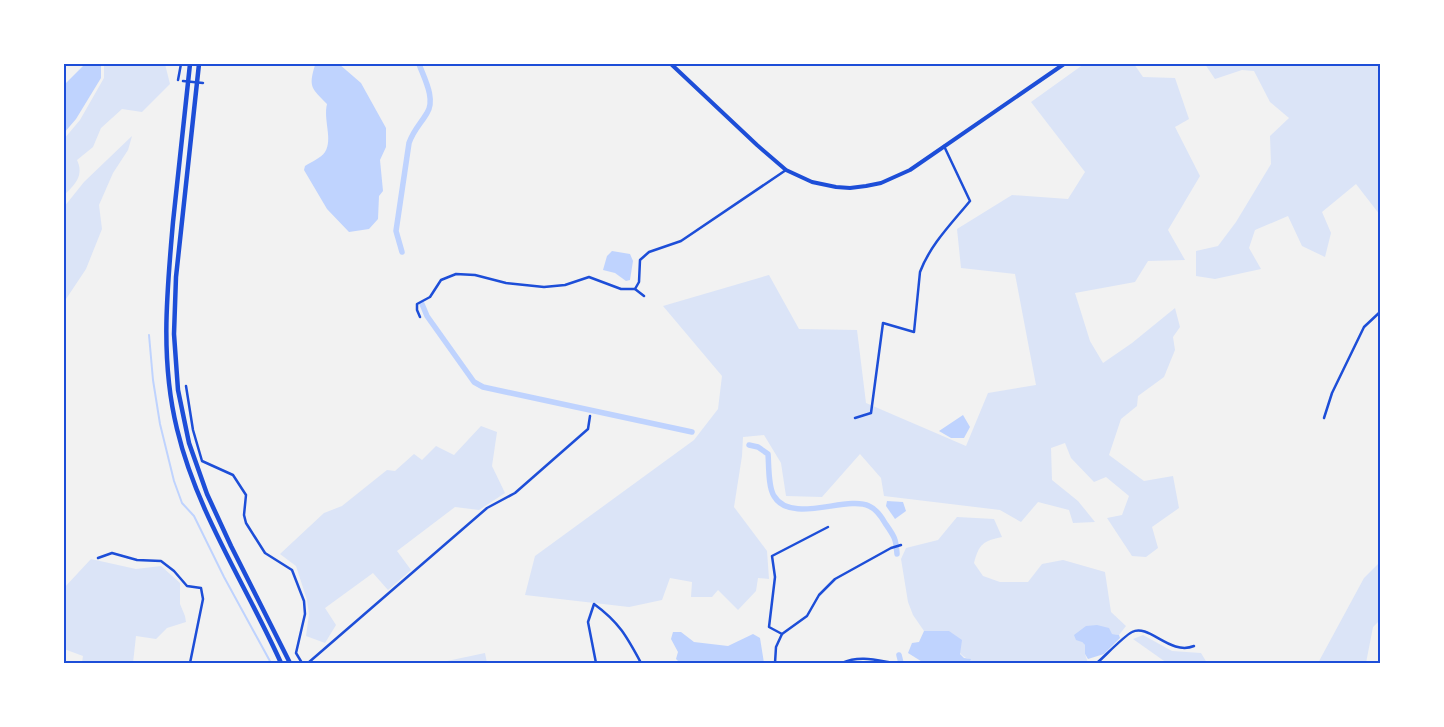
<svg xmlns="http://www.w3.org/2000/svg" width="1444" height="727" viewBox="0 0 1444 727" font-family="Literata,serif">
	<rect width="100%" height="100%" fill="#f2f2f2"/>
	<!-- green -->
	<g fill="#dbe4f7">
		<path d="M104,64H165L170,84L142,112L122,109L101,128L93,147L77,160C84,175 76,184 64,195V139L80,120L104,78Z"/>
		<polygon points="1084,64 1134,64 1143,77 1175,78 1189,119 1175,127 1200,176 1168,230 1185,260 1148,261 1135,282 1075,293 1090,341 1103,363 1132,343 1175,308 1180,327 1173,337 1175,350 1164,377 1138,396 1137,406 1121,419 1109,455 1144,481 1173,476 1179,508 1152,527 1158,548 1146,557 1132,556 1107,518 1122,515 1129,496 1106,477 1094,482 1071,458 1065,443 1051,448 1052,480 1078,501 1095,522 1073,523 1069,510 1038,502 1021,522 1000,510 884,496 881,478 860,454 822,497 786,496 781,463 764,435 743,437 742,456 734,507 767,551 769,579 758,578 756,591 738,610 718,590 712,597 691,597 692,582 670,578 662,600 629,607 525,595 535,556 694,440 718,409 722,376 663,306 769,275 799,329 857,330 866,403 966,446 988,393 1036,385 1015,274 961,268 957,229 1012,195 1068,199 1085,172 1031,102"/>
		<polygon points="1205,64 1380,64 1380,215 1356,184 1322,212 1331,233 1325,257 1302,246 1288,216 1255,230 1249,248 1261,269 1215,279 1196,276 1196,251 1218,246 1236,222 1271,164 1270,136 1289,118 1270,102 1254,71 1242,70 1215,79"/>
		<polygon points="132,136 128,150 113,173 99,205 102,229 86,269 64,302 64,207 84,182"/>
		<polygon points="481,426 497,432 492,466 505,493 479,510 455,507 397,551 411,570 388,590 373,573 325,608 336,625 325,643 306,636 309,614 307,600 296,566 280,554 324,513 342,506 387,470 395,471 414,454 422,460 436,446 454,455"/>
		<path d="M957,517L994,519L1002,537C983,541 979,544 974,563L983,576L1000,582H1028L1042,564L1063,560L1105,572L1111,612L1126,626L1119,635L1112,634L1082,642L1085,645V654L1088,663H969L970,659C958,657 954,641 949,631H924L913,615L908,602L901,559L906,548L938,540Z"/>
		<polygon points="91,559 136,569 161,566 180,583 180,604 185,616 186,622 167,628 156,639 136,636 133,663 82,663 83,656 64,649 64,588"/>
		<polygon points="1380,562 1380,620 1373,627 1366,663 1318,663 1364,578"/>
		<polygon points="1143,635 1172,651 1201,653 1207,663 1167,663 1133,639"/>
		<polygon points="485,653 487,663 444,663 447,661"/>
	</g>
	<!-- water -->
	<g fill="#bfd3fe">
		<polygon points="89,64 98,64 101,66 101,78 76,119 64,133 64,85 83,66"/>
		<path d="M318,64H339L361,83L386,128V147L380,160L383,191L379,196L378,219L369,229L349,232L327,209L304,170L305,166C311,162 321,158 325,152C333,139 323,120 327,104C312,88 308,88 315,65Z"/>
		<polygon points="612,251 630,254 633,261 630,280 626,281 615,273 603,270 607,256"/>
		<polygon points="963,415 970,427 964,438 951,438 939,431"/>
		<polygon points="887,501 903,502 906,511 895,519 886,506"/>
		<polygon points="1097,625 1109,628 1112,634 1119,635 1120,638 1104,654 1088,659 1085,654 1085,645 1082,642 1076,640 1074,635 1086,626"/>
		<polygon points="924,631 949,631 962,640 960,654 964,658 971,659 969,663 924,663 908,653 912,643 919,642"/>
		<polygon points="673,632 681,632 694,642 728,646 753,634 760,638 764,663 680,663 676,659 678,652 671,639"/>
	</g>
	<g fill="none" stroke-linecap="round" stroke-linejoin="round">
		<!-- stream -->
		<polyline stroke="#bfd3fe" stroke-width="2" points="149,335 153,380 160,424 174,481 182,503 194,516 224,577 271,663"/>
		<!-- canal -->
		<g stroke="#bfd3fe" stroke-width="5.5">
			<path d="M402,252L396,231L409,143C414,129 420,125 427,113C436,99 424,78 419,64"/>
			<polyline points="422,304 427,316 474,382 483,387 692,432"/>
			<path d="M749,445L758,447L768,454C769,465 768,487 774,496C791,525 847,495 869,506C876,509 881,516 885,523C894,536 896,538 897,554"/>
			<polyline points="899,655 901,663"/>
		</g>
		<!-- minor -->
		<g stroke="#1d4ed8" stroke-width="2.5">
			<polyline points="178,80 181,64"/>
			<polyline points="183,81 203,83"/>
			<polyline points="635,289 639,282 640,260 649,252 681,241 786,170"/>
			<polyline points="420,317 417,310 417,304 430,297 441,280 456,274 475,275 506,283 544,287 565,285 589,277 621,289 635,289 644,296"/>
			<polyline points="186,386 193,430 202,461 233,475 246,495 244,515 246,523 265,553 292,570 304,601 305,614 296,653 302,663"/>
			<path d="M855,418L871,413L883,323L914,332L920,272C930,245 952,223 970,201L944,146"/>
			<polyline points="1324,418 1332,393 1364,327 1380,312"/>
			<polyline points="98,558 112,553 137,560 161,561 174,571 187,586 201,588 203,599 190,663"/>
			<polyline points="782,634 769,627 775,577 772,556 828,527"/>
			<polyline points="308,663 487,508 515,493 588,429 590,416"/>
			<path d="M596,663L588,622L594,604C619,622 627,637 641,663"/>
			<polyline points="775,663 776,647 782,634 807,616 819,595 835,579 891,548 901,545"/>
			<path d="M842,663C859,655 876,660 894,663"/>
			<path d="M1097,663C1105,656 1124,636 1132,632C1149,623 1170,656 1194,646"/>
		</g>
		<!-- primary -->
		<polyline stroke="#1d4ed8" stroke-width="4" points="671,64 757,145 786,170 812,182 836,187 850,188 866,186 881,183 910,170 1064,64"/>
		<!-- motorway -->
		<g stroke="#1d4ed8" stroke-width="4.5">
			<path d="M190,64C184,116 179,169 173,222C167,291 160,360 177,429C197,513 246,585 281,663"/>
			<polyline points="199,64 176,277 174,334 178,390 189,443 207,494 231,546 290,663"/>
		</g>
	</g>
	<!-- border -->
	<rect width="1444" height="727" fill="none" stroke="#ffffff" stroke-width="130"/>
	<rect x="65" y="65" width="1314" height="597" fill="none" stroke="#1d4ed8" stroke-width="2"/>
</svg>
